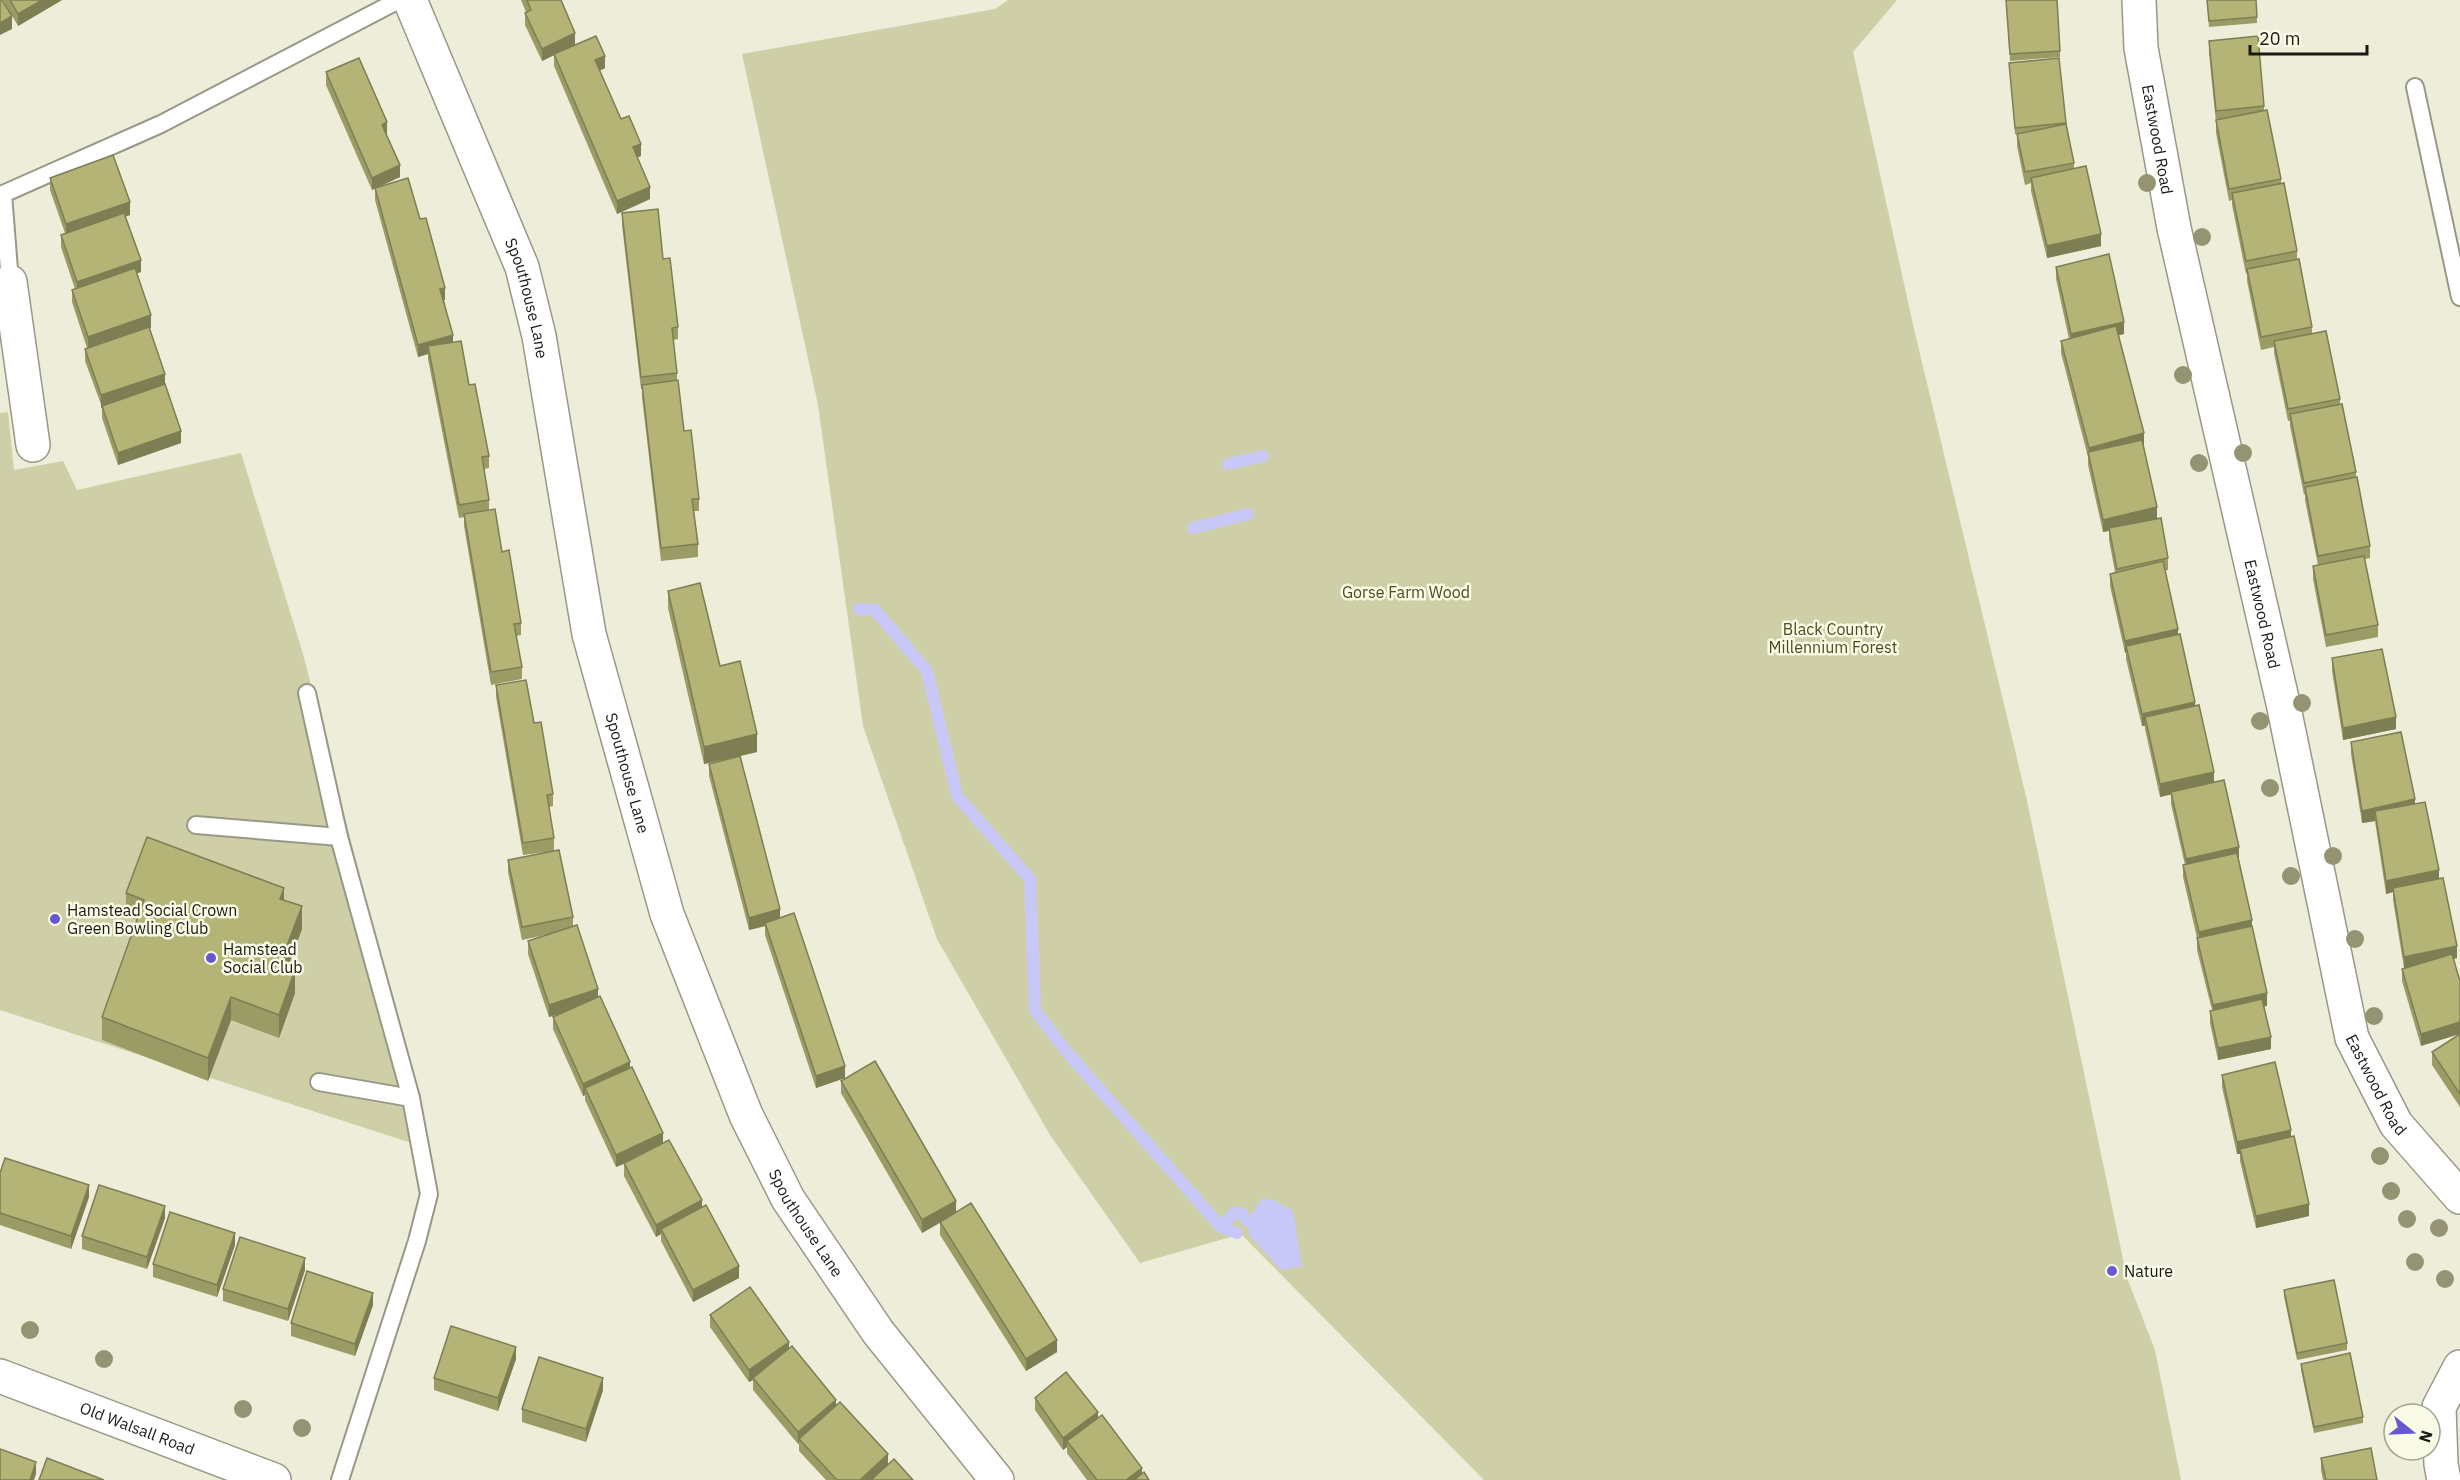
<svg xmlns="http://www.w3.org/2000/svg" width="2460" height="1480" viewBox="0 0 2460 1480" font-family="'IBM Plex Sans',sans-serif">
	<rect width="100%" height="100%" fill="#ededda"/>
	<!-- green -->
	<g fill="#cecfa7">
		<polygon points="1008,0 1897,0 1853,52 1914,329 2026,796 2127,1278 2155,1350 2181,1480 1484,1480 1241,1234 1140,1263 1050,1135 937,939 863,726 818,405 742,54 995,9"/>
		<polygon points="8,412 14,470 63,461 77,490 241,453 303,654 430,1149 0,1010 0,413"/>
	</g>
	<!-- water -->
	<polygon fill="#c7c8f7" points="1262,1198 1276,1201 1293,1211 1302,1266 1281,1270 1249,1235 1247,1221"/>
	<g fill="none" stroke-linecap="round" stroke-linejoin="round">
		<!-- stream -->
		<g stroke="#c7c8f7" stroke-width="12">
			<polyline points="1228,464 1263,456"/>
			<polyline points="1193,528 1248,514"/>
			<polyline points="859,609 875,610 927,671 957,796 1030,879 1035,1010 1066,1051 1221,1227 1237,1233"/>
			<polyline points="1221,1227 1234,1213 1242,1213 1247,1221"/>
		</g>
		<defs>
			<g id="service">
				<polyline points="2415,87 2460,297"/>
				<polyline points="10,282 3,194 161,124 399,0"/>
				<polyline points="307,693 339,837 411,1098 429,1194 417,1241 340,1480"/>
				<polyline points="196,825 339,837"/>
				<polyline points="319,1082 411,1098"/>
			</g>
			<g id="minor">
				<path id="s1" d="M410,0L522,267L539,336L589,634L667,914L746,1115L788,1199L878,1332L997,1480"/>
				<path id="s2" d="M2139,0L2141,48L2174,228L2283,703L2352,1038L2396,1124L2460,1197"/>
				<polyline points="10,282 33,445"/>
				<polyline points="2444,1480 2441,1464 2439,1407 2460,1367"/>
			</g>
			<g id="secondary">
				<path id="s3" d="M0,1376L274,1480"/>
			</g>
		</defs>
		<!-- service casing -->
		<use href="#service" stroke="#989887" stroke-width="20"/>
		<!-- minor casing -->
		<use href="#minor" stroke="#989887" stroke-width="36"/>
		<!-- secondary casing -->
		<use href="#secondary" stroke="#989887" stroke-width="36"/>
		<!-- service -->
		<use href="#service" stroke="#fff" stroke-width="16"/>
		<!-- minor -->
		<use href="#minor" stroke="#fff" stroke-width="33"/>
		<!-- secondary -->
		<use href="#secondary" stroke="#fff" stroke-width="33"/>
	</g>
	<!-- trees -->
	<g fill="#949472">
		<circle cx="2147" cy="183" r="9"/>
		<circle cx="2202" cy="237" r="9"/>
		<circle cx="2183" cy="375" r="9"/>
		<circle cx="2243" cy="453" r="9"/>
		<circle cx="2199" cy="463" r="9"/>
		<circle cx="2302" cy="703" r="9"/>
		<circle cx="2260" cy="721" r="9"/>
		<circle cx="2270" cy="788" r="9"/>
		<circle cx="2333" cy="856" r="9"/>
		<circle cx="2291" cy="876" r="9"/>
		<circle cx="2355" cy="939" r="9"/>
		<circle cx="2374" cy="1016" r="9"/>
		<circle cx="2380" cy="1156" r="9"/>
		<circle cx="2391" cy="1191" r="9"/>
		<circle cx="2407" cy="1219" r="9"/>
		<circle cx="2439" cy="1228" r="9"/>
		<circle cx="2415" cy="1262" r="9"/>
		<circle cx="2445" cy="1279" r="9"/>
		<circle cx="30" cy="1330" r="9"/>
		<circle cx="104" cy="1359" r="9"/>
		<circle cx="243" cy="1409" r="9"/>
		<circle cx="302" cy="1428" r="9"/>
	</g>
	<!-- wall -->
	<g fill="#9a9b65">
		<polygon points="3,0 62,0 18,26"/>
		<polygon points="521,0 561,0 575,45 605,68 600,71 621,119 641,156 637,157 650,199 617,214 554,66 554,55 542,61 525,25 525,13 526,12"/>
		<polygon points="2006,0 2060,51 2060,57 2010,61"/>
		<polygon points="2207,0 2256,0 2257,23 2209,27"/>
		<polygon points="2209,41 2264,106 2264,111 2281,179 2281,184 2297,251 2297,259 2312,327 2312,333 2340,399 2340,404 2356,472 2356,477 2370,546 2370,558 2365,559 2378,625 2378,637 2326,647 2313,579 2313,566 2318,565 2305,500 2305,494 2304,495 2290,426 2290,421 2288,421 2274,353 2274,347 2261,350 2247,281 2247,273 2246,274 2232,205 2232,200 2229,201 2216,133 2216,123 2209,53"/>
		<polygon points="2009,63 2066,123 2074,163 2074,169 2101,246 2047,258 2031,191 2031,183 2025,185 2017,146 2017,134 2015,134"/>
		<polygon points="326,72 387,134 387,135 400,177 380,186 420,219 445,300 444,300 453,343 469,385 489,456 489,468 484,469 489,500 489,510 502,552 521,623 521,635 516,636 522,667 522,679 491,685 464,526 464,517 459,518 428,359 428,354 418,357 375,200 375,188 372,190 326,85"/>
		<polygon points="50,178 130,215 126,216 141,272 137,273 151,328 149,328 181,443 118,465 102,418 102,407 85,361 85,349 87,348 72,302 72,290 75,289 61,247 61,235 65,233 50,190"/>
		<polygon points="622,213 663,259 678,327 678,339 673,340 677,373 677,381 684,431 699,499 699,511 694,511 698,544 698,557 661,561 642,397 642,389 641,389 622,225"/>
		<polygon points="2056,267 2124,334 2118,335 2144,446 2143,446 2157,519 2168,558 2168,570 2165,571 2178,635 2214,782 2239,859 2239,860 2267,1006 2264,1006 2271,1049 2218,1060 2210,1023 2210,1011 2212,1010 2197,950 2197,938 2183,877 2183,865 2185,865 2171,804 2171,794 2160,797 2145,729 2145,726 2142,726 2126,659 2126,653 2125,653 2110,586 2110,574 2115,572 2109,540 2109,531 2103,532 2088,465 2088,457 2061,353 2061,341 2069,339 2056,279"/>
		<polygon points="668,591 720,666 757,752 740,756 780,918 845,1078 816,1088 765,935 765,926 749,930 709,776 709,764 730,758 704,764 668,608"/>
		<polygon points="2332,658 2396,729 2343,740 2332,671"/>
		<polygon points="496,685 534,723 553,794 553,806 549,807 554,838 554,851 523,855 496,697"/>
		<polygon points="2351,742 2415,804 2439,879 2457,958 2454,959 2421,1046 2402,981 2402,969 2404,968 2393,900 2393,892 2386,894 2375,821 2362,823 2351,754"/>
		<polygon points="508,860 573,917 573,926 598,996 663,1143 702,1207 739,1278 693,1302 661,1241 661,1234 656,1237 624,1176 624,1164 616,1167 585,1100 585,1095 583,1096 553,1029 553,1017 564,1012 549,1017 528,954 528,941 550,934 522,940 508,872"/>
		<polygon points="126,893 284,900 302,929 288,967 295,993 279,1038 231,1020 208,1081 102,1040 102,1017 137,920 126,916"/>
		<polygon points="2460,1034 2460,1107 2432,1065 2432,1052"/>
		<polygon points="2222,1075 2291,1137 2309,1216 2256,1228 2240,1161 2240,1154 2237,1154 2222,1087"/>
		<polygon points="841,1081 956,1212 1057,1352 1026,1371 940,1235 940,1222 945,1220 922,1233 841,1093"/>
		<polygon points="0,1173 89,1197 71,1249 0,1225"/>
		<polygon points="165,1218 147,1269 82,1249 82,1236"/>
		<polygon points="235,1245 217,1297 153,1277 153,1264"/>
		<polygon points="305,1270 288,1321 223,1301 223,1289"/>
		<polygon points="2284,1290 2347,1343 2347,1350 2297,1360 2284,1296"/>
		<polygon points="373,1305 355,1356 291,1336 291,1323"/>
		<polygon points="710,1315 789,1348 888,1465 913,1480 826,1480 799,1451 799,1443 798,1444 753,1390 753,1380 749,1382 710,1327"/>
		<polygon points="516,1359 498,1411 434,1390 434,1378"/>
		<polygon points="2301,1364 2363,1417 2363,1423 2314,1433 2301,1370"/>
		<polygon points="603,1390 586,1442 522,1422 522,1409"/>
		<polygon points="1035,1398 1098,1418 1142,1474 1149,1480 1087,1480 1067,1453 1067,1447 1063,1450 1035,1410"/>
		<polygon points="2321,1458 2377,1480 2323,1480 2321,1470"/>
	</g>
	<!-- shaded-wall -->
	<g fill="#7d7e53">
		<polygon points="42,0 62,0 18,26 18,14"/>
		<polygon points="12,16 12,29 0,35 0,23"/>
		<polygon points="575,33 575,45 542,61 542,49"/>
		<polygon points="605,56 605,68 595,72 595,60"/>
		<polygon points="387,122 387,134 382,137 382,125"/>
		<polygon points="641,144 641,156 633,159 633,147"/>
		<polygon points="400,165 400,177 372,190 372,178"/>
		<polygon points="650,187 650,199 617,214 617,201"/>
		<polygon points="130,202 130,215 66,237 66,224"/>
		<polygon points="2101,234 2101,246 2047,258 2047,246"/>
		<polygon points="141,260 141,272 77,294 77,282"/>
		<polygon points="445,288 445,300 440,301 440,289"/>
		<polygon points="151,315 151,328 88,350 88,337"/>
		<polygon points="2124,322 2124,334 2071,346 2071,334"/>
		<polygon points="453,335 453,347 428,346 428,354 418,357 418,345"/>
		<polygon points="165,374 165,386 101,408 101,395"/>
		<polygon points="181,431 181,443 118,465 118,453"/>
		<polygon points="2144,433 2144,446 2090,460 2089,448"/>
		<polygon points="2157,507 2157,520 2103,532 2103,520"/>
		<polygon points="2178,629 2178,641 2126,646 2126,653 2125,653 2125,641"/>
		<polygon points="2195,702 2195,714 2145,717 2145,726 2142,726 2142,714"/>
		<polygon points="2396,717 2396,729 2343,740 2343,728"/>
		<polygon points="757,734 757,752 704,764 704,747"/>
		<polygon points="2214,772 2214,785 2160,797 2160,784"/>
		<polygon points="2415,799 2415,812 2375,811 2375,821 2362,823 2362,811"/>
		<polygon points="2239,847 2239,859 2186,871 2186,859"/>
		<polygon points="2439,870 2439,882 2393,888 2393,892 2386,894 2386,881"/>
		<polygon points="284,888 284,911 280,899"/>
		<polygon points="302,906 302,929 280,987 280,964"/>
		<polygon points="780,909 780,922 765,923 765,926 749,930 749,918"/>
		<polygon points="2252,920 2252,932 2199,944 2199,932"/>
		<polygon points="2457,946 2457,958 2404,969 2404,957"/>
		<polygon points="295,970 295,993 279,1038 279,1015"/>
		<polygon points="598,989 598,1001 549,1017 549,1005"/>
		<polygon points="2267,993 2267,1006 2213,1018 2213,1005"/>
		<polygon points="231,997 231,1020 208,1081 208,1058"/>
		<polygon points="2460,1022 2460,1034 2421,1046 2421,1034"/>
		<polygon points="2271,1037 2271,1049 2218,1060 2218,1048"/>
		<polygon points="630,1062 630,1074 585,1088 585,1095 583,1096 583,1084"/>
		<polygon points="845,1066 845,1078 816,1088 816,1076"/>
		<polygon points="2291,1130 2291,1142 2240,1149 2240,1154 2237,1154 2237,1142"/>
		<polygon points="663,1133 663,1146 616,1167 616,1155"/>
		<polygon points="89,1185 89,1197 71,1249 71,1236"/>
		<polygon points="702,1200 702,1213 661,1229 661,1234 656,1237 656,1225"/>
		<polygon points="956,1201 956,1213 922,1233 922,1220"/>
		<polygon points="2309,1204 2309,1216 2256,1228 2256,1216"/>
		<polygon points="165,1206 165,1218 147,1269 147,1257"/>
		<polygon points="235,1233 235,1245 217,1297 217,1285"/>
		<polygon points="305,1258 305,1270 288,1321 288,1309"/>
		<polygon points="739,1266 739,1278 693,1302 693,1290"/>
		<polygon points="373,1293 373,1305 355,1356 355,1344"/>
		<polygon points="1057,1340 1057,1352 1026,1371 1026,1359"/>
		<polygon points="789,1342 789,1354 753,1378 753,1380 749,1382 749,1370"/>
		<polygon points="516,1347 516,1359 498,1411 498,1398"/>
		<polygon points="603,1378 603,1390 586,1442 586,1429"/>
		<polygon points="836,1400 836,1412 799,1439 799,1443 798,1444 798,1432"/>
		<polygon points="1098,1412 1098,1424 1067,1441 1067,1447 1063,1450 1063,1438"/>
		<polygon points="888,1454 888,1466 873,1480 860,1480"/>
		<polygon points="36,1462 36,1474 34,1480 30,1480"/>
		<polygon points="1142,1468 1142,1480 1126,1480"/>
	</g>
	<!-- building -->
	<g fill="#b3b476" stroke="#7d7e53" stroke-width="1.5">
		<polygon points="0,0 2,0 12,16 0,23"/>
		<polygon points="10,0 42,0 18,14"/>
		<polygon points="527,0 561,0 575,33 542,49 525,13 531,10"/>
		<polygon points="2006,0 2057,0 2060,51 2010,54"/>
		<polygon points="2207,0 2256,0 2257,17 2209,21"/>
		<polygon points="596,36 605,56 595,60 621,119 629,116 641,144 633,147 650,187 617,201 554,54"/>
		<polygon points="2258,36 2264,106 2216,111 2209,41"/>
		<polygon points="359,58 387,122 382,125 400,165 372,178 326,72"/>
		<polygon points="2059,58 2066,123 2015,128 2009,63"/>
		<polygon points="2267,110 2281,179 2229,189 2216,120"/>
		<polygon points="2066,124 2074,163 2025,172 2017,134"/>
		<polygon points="113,155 130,202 66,224 50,178"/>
		<polygon points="2086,166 2101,234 2047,246 2031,178"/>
		<polygon points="408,178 420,219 426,218 445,288 440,289 453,335 418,345 375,188"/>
		<polygon points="2284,183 2297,251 2246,261 2232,193"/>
		<polygon points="658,209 663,259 670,258 678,327 672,328 677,373 641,377 622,213"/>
		<polygon points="124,213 141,260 77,282 61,235"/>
		<polygon points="2109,254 2124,322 2071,334 2056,267"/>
		<polygon points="2299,259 2312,327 2261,337 2247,269"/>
		<polygon points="135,268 151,315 88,337 72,290"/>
		<polygon points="2116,326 2144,433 2089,448 2061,341"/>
		<polygon points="149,327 165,374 101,395 85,349"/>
		<polygon points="2326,331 2340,399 2288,409 2274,341"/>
		<polygon points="461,341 469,385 475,384 489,456 482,457 489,500 459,505 428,346"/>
		<polygon points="678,380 684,431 691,430 699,499 692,499 698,544 661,548 642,385"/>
		<polygon points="165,384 181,431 118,453 102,406"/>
		<polygon points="2342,404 2356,472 2304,483 2290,414"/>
		<polygon points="2142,440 2157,507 2103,520 2088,452"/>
		<polygon points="2357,477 2370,546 2318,556 2305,487"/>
		<polygon points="495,509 502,552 509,550 521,623 514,624 522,667 491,672 464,514"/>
		<polygon points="2161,518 2168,558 2117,569 2109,528"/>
		<polygon points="2364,556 2378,625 2326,635 2313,566"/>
		<polygon points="2163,561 2178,629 2125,641 2110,574"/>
		<polygon points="700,583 720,666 740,661 757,734 704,747 668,591"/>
		<polygon points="2180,634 2195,702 2142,714 2126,646"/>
		<polygon points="2382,649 2396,717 2343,728 2332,658"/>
		<polygon points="526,680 534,723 541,722 553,794 547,795 554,838 523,843 496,685"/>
		<polygon points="2199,705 2214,772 2160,784 2145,717"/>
		<polygon points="2401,732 2415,799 2362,811 2351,742"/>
		<polygon points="740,756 780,909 749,918 709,764"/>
		<polygon points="2224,780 2239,847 2186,859 2171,792"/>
		<polygon points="2425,802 2439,870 2386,881 2375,811"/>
		<polygon points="147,837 284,888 280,899 302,906 280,964 295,970 279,1015 231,997 208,1058 102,1017 144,900 126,893"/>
		<polygon points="559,850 573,917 522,927 508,860"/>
		<polygon points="2237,853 2252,920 2199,932 2183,865"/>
		<polygon points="2443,878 2457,946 2404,957 2393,888"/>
		<polygon points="794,913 845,1066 816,1076 765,923"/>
		<polygon points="577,925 598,989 549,1005 528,941"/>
		<polygon points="2252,926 2267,993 2213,1005 2197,938"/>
		<polygon points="2452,954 2460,981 2460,1022 2421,1034 2402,969"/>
		<polygon points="600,996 630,1062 583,1084 553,1017"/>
		<polygon points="2262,999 2271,1037 2218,1048 2210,1011"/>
		<polygon points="2460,1034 2460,1094 2432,1052"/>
		<polygon points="875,1061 956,1201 922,1220 841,1081"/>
		<polygon points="2275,1062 2291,1130 2237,1142 2222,1075"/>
		<polygon points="632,1067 663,1133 616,1155 585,1088"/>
		<polygon points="2294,1136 2309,1204 2256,1216 2240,1149"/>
		<polygon points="669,1140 702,1200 656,1225 624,1163"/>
		<polygon points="5,1158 89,1185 71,1236 0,1213 0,1173"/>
		<polygon points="99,1185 165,1206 147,1257 82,1236"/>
		<polygon points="971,1203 1057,1340 1026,1359 940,1222"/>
		<polygon points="706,1205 739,1266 693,1290 661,1229"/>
		<polygon points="170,1212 235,1233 217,1285 153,1264"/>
		<polygon points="240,1237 305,1258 288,1309 223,1289"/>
		<polygon points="307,1271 373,1293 355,1344 291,1323"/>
		<polygon points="2334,1280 2347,1343 2297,1353 2284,1290"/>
		<polygon points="750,1287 789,1342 749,1370 710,1315"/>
		<polygon points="451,1326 516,1347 498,1398 434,1378"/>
		<polygon points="792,1346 836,1400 798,1432 753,1378"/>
		<polygon points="2350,1353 2363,1417 2314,1427 2301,1364"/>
		<polygon points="539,1357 603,1378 586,1429 522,1409"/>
		<polygon points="1066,1372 1098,1412 1063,1438 1035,1398"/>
		<polygon points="840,1402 888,1454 860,1480 837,1480 799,1439"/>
		<polygon points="1102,1415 1142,1468 1126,1480 1097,1480 1067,1441"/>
		<polygon points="2371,1448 2377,1480 2326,1480 2321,1458"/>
		<polygon points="0,1449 36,1462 30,1480 0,1480"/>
		<polygon points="47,1458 104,1480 39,1480"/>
		<polygon points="894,1459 913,1480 871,1480"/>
		<polygon points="1144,1472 1149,1480 1134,1480"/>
	</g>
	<!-- markers -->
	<g fill="#6658d1" stroke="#fafbe7" stroke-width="2">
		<circle cx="55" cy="919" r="6"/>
		<circle cx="211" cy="958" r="6"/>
		<circle cx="2112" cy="1271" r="6"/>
	</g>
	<g text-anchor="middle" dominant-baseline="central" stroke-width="5" stroke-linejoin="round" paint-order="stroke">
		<!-- street labels -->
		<g font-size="16" fill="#1a1a14" stroke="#fafbe7">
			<text stroke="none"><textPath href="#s2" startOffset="141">Eastwood Road</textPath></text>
			<text stroke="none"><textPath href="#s1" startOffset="321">Spouthouse Lane</textPath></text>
			<text stroke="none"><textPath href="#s2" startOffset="627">Eastwood Road</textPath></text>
			<text stroke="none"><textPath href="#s1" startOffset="807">Spouthouse Lane</textPath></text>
			<text stroke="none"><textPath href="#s2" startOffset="1113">Eastwood Road</textPath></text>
			<text stroke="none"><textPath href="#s1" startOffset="1293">Spouthouse Lane</textPath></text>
			<text stroke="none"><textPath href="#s3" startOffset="147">Old Walsall Road</textPath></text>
		</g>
		<!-- park labels -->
		<g font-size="16" fill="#4c4c1c" stroke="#fafbe7">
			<text x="1406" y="592">Gorse Farm Wood</text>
			<text x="1833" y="629">Black Country<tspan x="1833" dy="18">Millennium Forest</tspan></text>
		</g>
		<!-- poi labels -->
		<g font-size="16" fill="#1a1a14" stroke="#fafbe7" text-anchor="start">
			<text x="67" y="910">Hamstead Social Crown<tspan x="67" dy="18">Green Bowling Club</tspan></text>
			<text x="223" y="949">Hamstead<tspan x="223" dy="18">Social Club</tspan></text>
			<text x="2124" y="1271">Nature</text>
		</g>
	</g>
	<!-- north arrow -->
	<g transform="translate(2412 1432) rotate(108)"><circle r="28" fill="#fafbe7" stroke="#a0a193" stroke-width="1.5"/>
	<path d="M0-4.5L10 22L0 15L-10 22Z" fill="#6658d1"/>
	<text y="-9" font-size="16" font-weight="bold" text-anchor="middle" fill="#1a1a14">N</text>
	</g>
	<!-- scale -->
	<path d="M2250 45v9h117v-9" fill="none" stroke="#1a1a14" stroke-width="3"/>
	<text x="2259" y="45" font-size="18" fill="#1a1a14" stroke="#fafbe7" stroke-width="4.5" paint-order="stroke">20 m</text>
</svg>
